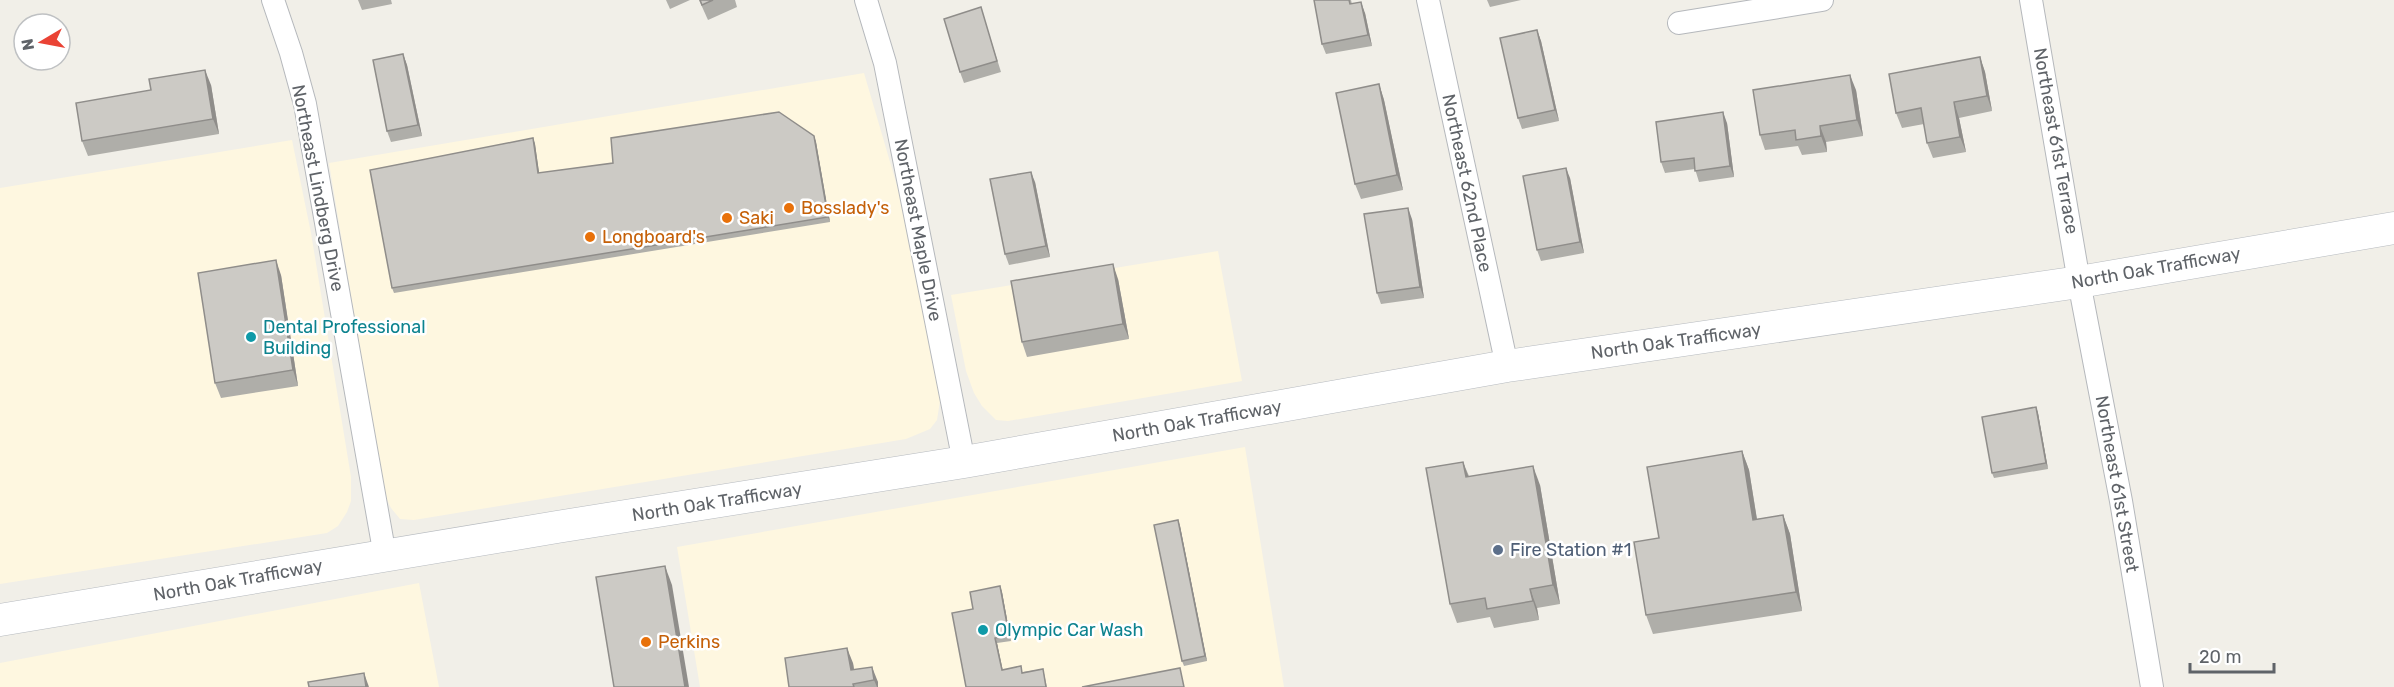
<svg xmlns="http://www.w3.org/2000/svg" width="2394" height="687" viewBox="0 0 2394 687" font-family="Rubik,sans-serif">
	<rect width="100%" height="100%" fill="#f1efe8"/>
	<!-- commercial -->
	<g fill="#fef7e0">
		<polygon points="864,73 907,220 940,401 937,420 930,429 906,439 414,520 400,519 391,508 384,494 329,163"/>
		<polygon points="292,140 311,233 351,477 351,501 347,512 338,526 327,533 0,584 0,188"/>
		<polygon points="1218,251 1242,381 1008,421 996,420 982,406 974,393 966,371 951,295"/>
		<polygon points="1245,447 1284,687 700,687 677,547"/>
		<polygon points="419,583 439,687 0,687 0,663"/>
	</g>
	<g fill="none" stroke-linecap="round" stroke-linejoin="round">
		<defs>
			<g id="minor">
				<polyline points="273,0 291,53 305,104 385,556"/>
				<polyline points="866,0 885,63 964,462"/>
				<polyline points="1428,0 1507,366"/>
				<polyline points="2031,0 2079,282 2121,501 2152,687"/>
				<polyline points="1679,23 1822,0"/>
			</g>
			<polyline id="secondary" points="0,620 557,527 964,462 1507,366 2079,282 2394,228"/>
		</defs>
		<!-- minor casing -->
		<use href="#minor" stroke="#b5b8bc" stroke-width="24"/>
		<!-- secondary casing -->
		<use href="#secondary" stroke="#b6babf" stroke-width="33"/>
		<!-- minor -->
		<use href="#minor" stroke="#fff" stroke-width="22"/>
		<!-- secondary -->
		<use href="#secondary" stroke="#fff" stroke-width="32"/>
	</g>
	<!-- wall -->
	<g fill="#afaea9">
		<polygon points="358,0 391,0 392,4 362,10"/>
		<polygon points="666,0 690,0 670,9"/>
		<polygon points="699,0 735,0 737,7 708,20"/>
		<polygon points="1314,0 1351,0 1352,4 1365,13 1372,46 1326,54 1322,44"/>
		<polygon points="1487,0 1521,0 1490,7"/>
		<polygon points="984,18 1001,72 964,83 960,72"/>
		<polygon points="1537,30 1541,41 1559,121 1522,129 1518,118"/>
		<polygon points="403,54 407,65 422,136 391,142 387,131"/>
		<polygon points="1980,57 1985,72 1992,111 1959,118 1966,152 1933,158 1927,143 1924,124 1902,128 1896,113"/>
		<polygon points="1379,84 1384,100 1403,190 1361,199 1355,184"/>
		<polygon points="211,85 219,134 88,156 82,141"/>
		<polygon points="1856,90 1863,136 1826,142 1827,152 1802,155 1798,146 1765,150 1760,135"/>
		<polygon points="1727,123 1734,177 1699,182 1695,169 1665,173 1661,162"/>
		<polygon points="814,136 816,142 830,222 394,293 392,288 533,138 535,144 539,173"/>
		<polygon points="1570,178 1584,253 1541,261 1537,250"/>
		<polygon points="1035,182 1050,257 1009,265 1005,254"/>
		<polygon points="1412,219 1424,298 1381,304 1377,293"/>
		<polygon points="281,275 298,386 221,398 215,383"/>
		<polygon points="1118,279 1129,339 1027,357 1022,342"/>
		<polygon points="2036,407 2038,413 2048,469 1994,478 1992,473"/>
		<polygon points="1742,451 1749,470 1757,519 1783,515 1790,534 1802,611 1653,634 1646,615 1659,538"/>
		<polygon points="1463,462 1469,476 1540,485 1560,604 1537,608 1539,620 1494,628 1490,617 1457,623 1450,604"/>
		<polygon points="1178,520 1180,526 1207,661 1184,666 1182,661"/>
		<polygon points="1000,586 1002,592 1011,641 997,643 1002,670 1023,672 1043,669 1047,687 966,687 973,609"/>
		<polygon points="853,663 854,669 878,682 878,687 789,687"/>
	</g>
	<!-- shaded-wall -->
	<g fill="#8f8d8a">
		<polygon points="1361,2 1365,13 1372,46 1368,35"/>
		<polygon points="1537,30 1541,41 1559,121 1555,110"/>
		<polygon points="403,54 407,65 422,136 418,125"/>
		<polygon points="1980,57 1985,72 1992,111 1987,96"/>
		<polygon points="205,70 211,85 219,134 213,119"/>
		<polygon points="1850,75 1856,90 1863,136 1857,120"/>
		<polygon points="1379,84 1384,100 1403,190 1397,175"/>
		<polygon points="1954,102 1959,118 1966,152 1960,137"/>
		<polygon points="1723,112 1727,123 1734,177 1730,166"/>
		<polygon points="1820,126 1826,142 1827,152 1821,136"/>
		<polygon points="814,136 816,142 830,222 828,217"/>
		<polygon points="533,138 535,144 540,179 538,173"/>
		<polygon points="1566,168 1570,178 1584,253 1580,242"/>
		<polygon points="1031,172 1035,182 1050,257 1046,246"/>
		<polygon points="1408,208 1412,219 1424,298 1420,287"/>
		<polygon points="276,260 281,275 298,386 293,370"/>
		<polygon points="1113,264 1118,279 1129,339 1123,324"/>
		<polygon points="2036,407 2038,413 2048,469 2046,463"/>
		<polygon points="1742,451 1749,470 1760,539 1753,520"/>
		<polygon points="1463,462 1470,481 1466,477"/>
		<polygon points="1533,466 1540,485 1560,604 1553,585"/>
		<polygon points="1783,515 1790,534 1802,611 1796,592"/>
		<polygon points="1178,520 1180,526 1207,661 1205,656"/>
		<polygon points="665,566 672,585 689,687 685,687"/>
		<polygon points="1000,586 1002,592 1011,641 1009,635"/>
		<polygon points="1530,589 1537,608 1539,620 1533,601"/>
		<polygon points="995,638 997,643 1004,676 1002,670"/>
		<polygon points="847,648 853,663 856,685 851,670"/>
		<polygon points="872,667 878,682 878,687 877,687 874,680"/>
		<polygon points="364,673 369,687 366,687"/>
	</g>
	<!-- building -->
	<g fill="#cccac5" stroke="#8f8d8a" stroke-width="1.5">
		<polygon points="700,0 713,0 702,5"/>
		<polygon points="1314,0 1349,0 1350,4 1361,2 1368,35 1322,44"/>
		<polygon points="981,7 997,61 960,72 944,19"/>
		<polygon points="1537,30 1555,110 1518,118 1500,38"/>
		<polygon points="403,54 418,125 387,131 373,60"/>
		<polygon points="1980,57 1987,96 1954,102 1960,137 1927,143 1921,108 1896,113 1889,74"/>
		<polygon points="205,70 213,119 82,141 76,103 151,90 149,79"/>
		<polygon points="1850,75 1857,120 1820,126 1821,136 1796,140 1795,130 1760,135 1753,90"/>
		<polygon points="1379,84 1397,175 1355,184 1336,93"/>
		<polygon points="779,112 814,136 828,217 392,288 370,170 533,138 538,173 613,163 611,138"/>
		<polygon points="1723,112 1730,166 1695,171 1694,158 1661,162 1656,122"/>
		<polygon points="1566,168 1580,242 1537,250 1523,176"/>
		<polygon points="1031,172 1046,246 1005,254 990,179"/>
		<polygon points="1408,208 1420,287 1377,293 1364,214"/>
		<polygon points="276,260 293,370 215,383 198,273"/>
		<polygon points="1113,264 1123,324 1022,342 1011,281"/>
		<polygon points="2036,407 2046,463 1992,473 1982,417"/>
		<polygon points="1742,451 1753,520 1783,515 1796,592 1646,615 1634,542 1659,538 1647,467"/>
		<polygon points="1463,462 1466,477 1533,466 1553,585 1530,589 1533,601 1487,609 1485,598 1450,604 1426,468"/>
		<polygon points="1178,520 1205,656 1182,661 1154,525"/>
		<polygon points="665,566 685,687 614,687 596,577"/>
		<polygon points="1000,586 1009,635 995,638 1002,670 1021,666 1022,673 1043,669 1046,687 966,687 952,613 973,609 970,592"/>
		<polygon points="847,648 851,670 872,667 874,680 853,684 854,687 789,687 785,658"/>
		<polygon points="1180,668 1184,687 1082,687"/>
		<polygon points="364,673 366,687 309,687 308,682"/>
	</g>
	<!-- markers -->
	<g fill="#e8710a" stroke="#fff" stroke-width="2">
		<circle cx="789" cy="208" r="6"/>
		<circle cx="727" cy="218" r="6"/>
		<circle cx="590" cy="237" r="6"/>
		<circle cx="646" cy="642" r="6"/>
	</g>
	<g fill="#0f9aa8" stroke="#fff" stroke-width="2">
		<circle cx="251" cy="337" r="6"/>
		<circle cx="983" cy="630" r="6"/>
	</g>
	<circle fill="#5c6f8a" stroke="#fff" stroke-width="2" cx="1498" cy="550" r="6"/>
	<g text-anchor="middle" dominant-baseline="central" stroke-width="5" stroke-linejoin="round" paint-order="stroke">
		<!-- street labels -->
		<g font-size="18" fill="#5f6368" stroke="#fff">
			<text transform="translate(2056 141) rotate(80)">Northeast 61st Terrace</text>
			<text transform="translate(1467 183) rotate(78)">Northeast 62nd Place</text>
			<text transform="translate(318 188) rotate(79)">Northeast Lindberg Drive</text>
			<text transform="translate(918 230) rotate(79)">Northeast Maple Drive</text>
			<text transform="translate(2156 268) rotate(-10)">North Oak Trafficway</text>
			<text transform="translate(1676 341) rotate(-8)">North Oak Trafficway</text>
			<text transform="translate(1197 421) rotate(-10)">North Oak Trafficway</text>
			<text transform="translate(2117 484) rotate(80)">Northeast 61st Street</text>
			<text transform="translate(717 502) rotate(-9)">North Oak Trafficway</text>
			<text transform="translate(238 580) rotate(-10)">North Oak Trafficway</text>
		</g>
		<!-- food labels -->
		<g font-size="18" fill="#c56008" stroke="#fff" text-anchor="start">
			<text x="801" y="208">Bosslady's</text>
			<text x="739" y="218">Saki</text>
			<text x="602" y="237">Longboard's</text>
			<text x="658" y="642">Perkins</text>
		</g>
		<!-- culture labels -->
		<g font-size="18" fill="#0d838f" stroke="#fff" text-anchor="start">
			<text x="263" y="327">Dental Professional<tspan x="263" dy="21">Building</tspan></text>
			<text x="995" y="630">Olympic Car Wash</text>
		</g>
		<!-- service labels -->
		<g font-size="18" fill="#4e5e75" stroke="#fff" text-anchor="start">
			<text x="1510" y="550">Fire Station #1</text>
		</g>
	</g>
	<!-- north arrow -->
	<g transform="translate(42 42) rotate(260)"><circle r="28" fill="#ffffff" stroke="#bfc1c3" stroke-width="1.5"/>
	<path d="M0-4.5L10 22L0 15L-10 22Z" fill="#ea4335"/>
	<text y="-9" font-size="16" font-weight="bold" text-anchor="middle" fill="#5f6368">N</text>
	</g>
	<!-- scale -->
	<path d="M2190 663v9h84v-9" fill="none" stroke="#5f6368" stroke-width="3"/>
	<text x="2199" y="663" font-size="18" fill="#5f6368" stroke="#ffffff" stroke-width="4.5" paint-order="stroke">20 m</text>
</svg>
